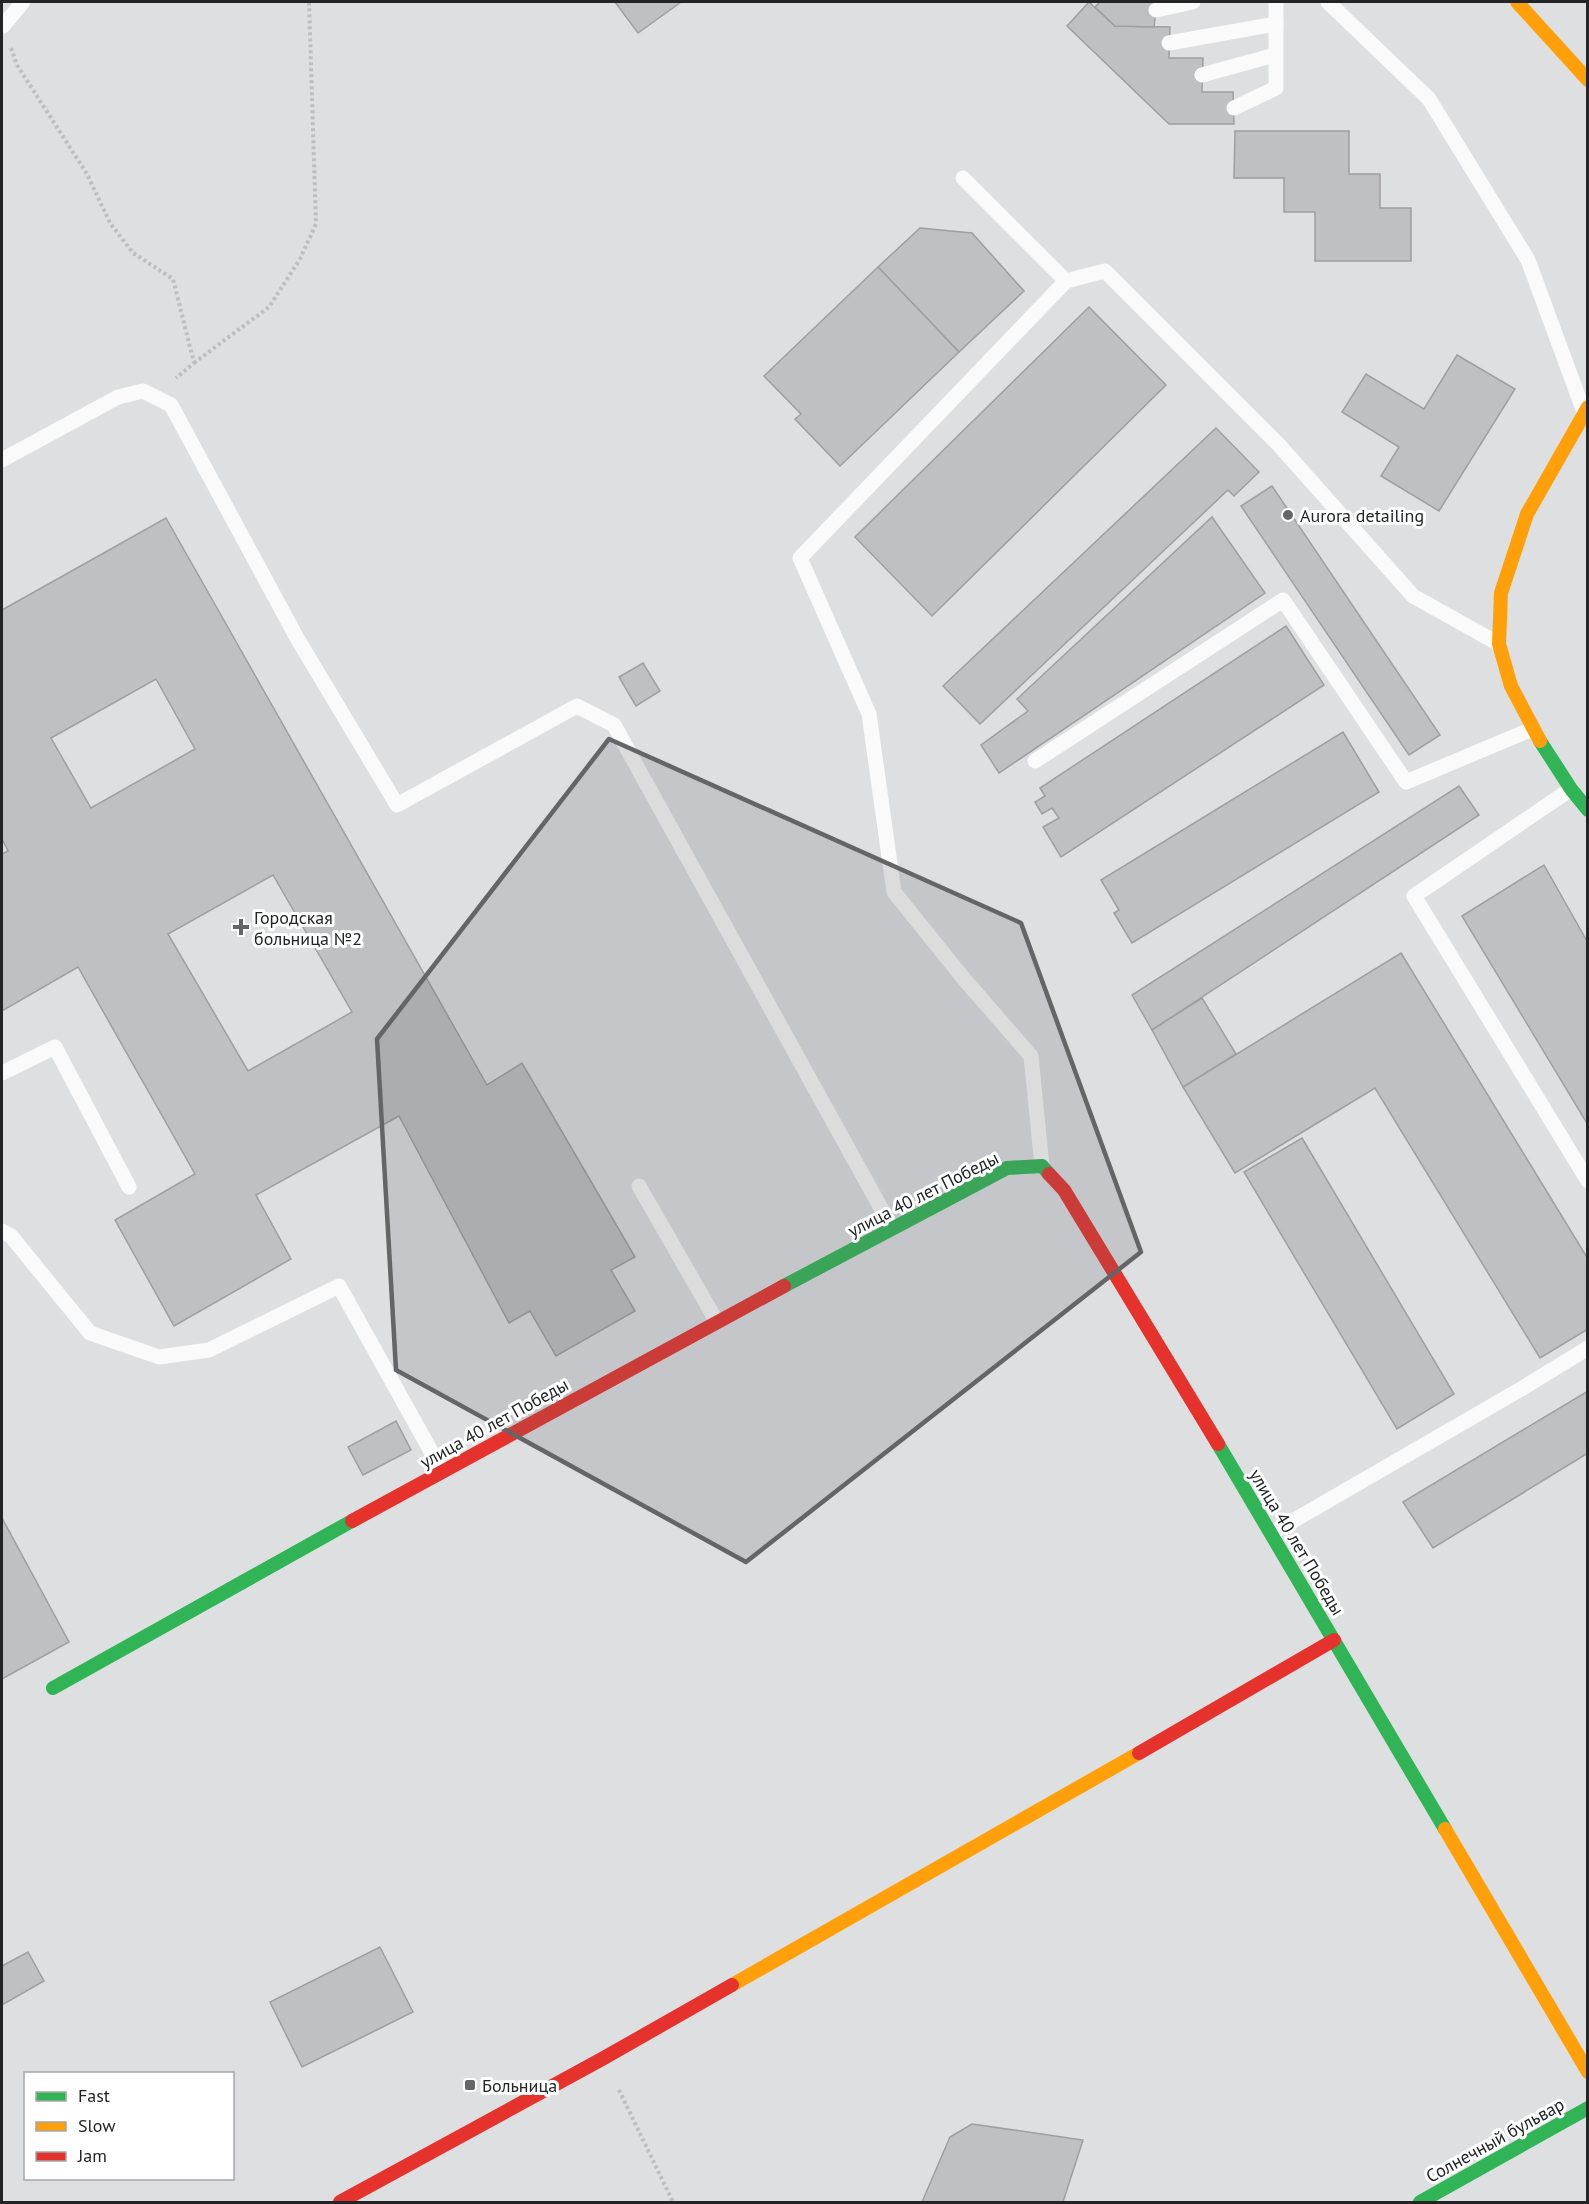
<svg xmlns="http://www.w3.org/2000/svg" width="1589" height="2204" viewBox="0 0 1589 2204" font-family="'PT Sans',sans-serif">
	<rect width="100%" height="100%" fill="#dddfe1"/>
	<!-- building -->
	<g fill="#bfc0c2" stroke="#9e9fa1" stroke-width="1.5" fill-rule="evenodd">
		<polygon points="615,2 681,2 638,33"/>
		<polygon points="1089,2 1115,26 1170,27 1169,58 1203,58 1202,92 1233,92 1234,124 1169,124 1067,26"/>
		<polygon points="1100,2 1157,2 1154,27 1115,26 1095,7"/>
		<polygon points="1235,131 1349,131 1349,174 1380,174 1380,208 1411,208 1411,261 1315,261 1315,212 1284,212 1284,178 1234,178"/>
		<polygon points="920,228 972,233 1024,291 959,352 878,267"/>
		<polygon points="878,267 959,352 840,466 795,419 801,414 764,376"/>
		<polygon points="1089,307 1166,385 932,616 855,537"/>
		<polygon points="1457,355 1515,389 1439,511 1381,476 1399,447 1342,412 1366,374 1424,409"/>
		<polygon points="1216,428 1259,472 1234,496 1228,490 980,724 943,686"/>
		<polygon points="1272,486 1440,735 1409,755 1241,506"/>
		<polygon points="1212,517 1265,593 999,773 981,745 1028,711 1017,699"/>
		<path d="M166,518L487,1085L522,1063L635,1257L611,1270L635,1311L556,1356L530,1311L509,1323L399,1116L256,1195L291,1259L174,1326L115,1220L195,1174L78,967L2,1011V854L8,851L2,839V610ZM156,679L195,749L91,808L51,738ZM273,875L352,1012L248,1071L168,934Z"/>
		<polygon points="1286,626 1324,685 1061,857 1043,827 1059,818 1052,808 1042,814 1035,802 1045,796 1040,788"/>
		<polygon points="643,663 660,691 636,706 619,677"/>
		<polygon points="1343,732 1379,792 1132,943 1114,913 1119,910 1101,880"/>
		<polygon points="1459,786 1479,815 1152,1030 1132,995"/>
		<polygon points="1544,865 1588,943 1588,1125 1462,916"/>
		<polygon points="1401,953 1588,1259 1588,1329 1540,1358 1375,1088 1235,1173 1183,1087"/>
		<polygon points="1202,998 1236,1054 1183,1087 1152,1030"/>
		<polygon points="1302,1138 1454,1394 1397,1429 1244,1172"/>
		<polygon points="1588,1391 1588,1453 1433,1548 1403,1502"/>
		<polygon points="396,1421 411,1450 363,1475 348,1447"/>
		<polygon points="2,1518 69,1642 2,1679"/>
		<polygon points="380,1947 413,2012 302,2067 270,2002"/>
		<polygon points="28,1952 44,1981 2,2005 2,1966"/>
		<polygon points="972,2124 1083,2140 1063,2202 922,2202 950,2137"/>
	</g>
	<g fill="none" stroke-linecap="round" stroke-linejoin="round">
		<!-- path -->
		<g stroke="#bebebe" stroke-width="4" stroke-dasharray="3 3" stroke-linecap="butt">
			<polyline points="11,48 17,65 87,174 110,223 133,253 173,279 194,363 176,378"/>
			<polyline points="194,363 269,307 300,259 316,224 309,2"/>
			<polyline points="619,2090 673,2202"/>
		</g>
		<!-- lane -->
		<g stroke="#fafafa" stroke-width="15">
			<polyline points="1328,2 1429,99 1528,260 1584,412"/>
			<polyline points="1156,10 1193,2"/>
			<polyline points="3,26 23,2"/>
			<polyline points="1169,43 1276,24"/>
			<polyline points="1202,75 1275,55"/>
			<polyline points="1234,108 1276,88 1276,2"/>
			<polyline points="963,178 1066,281"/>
			<polyline points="2,460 118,397 143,391 171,405 297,638 397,805 577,706 614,725 892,1228"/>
			<polyline points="1035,761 1283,600 1406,782 1532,729"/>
			<polyline points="1571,789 1414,896 1588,1181"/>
			<polyline points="2,1073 55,1047 129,1187"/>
			<polyline points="1042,1166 1031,1056 964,979 894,892 869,714 800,558 1066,281 1105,271 1279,445 1413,596 1499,644"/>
			<polyline points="639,1186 717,1322"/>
			<polyline points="2,1231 11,1236 90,1333 159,1357 209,1350 339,1286 442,1471"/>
			<polyline points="1272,1533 1521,1389 1588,1348"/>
		</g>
		<!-- fast -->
		<g stroke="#30b455" stroke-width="14">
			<polyline points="1540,741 1571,789 1588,810"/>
			<polyline points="784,1286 1007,1168 1042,1166 1049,1174"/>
			<polyline points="1218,1444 1445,1829"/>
			<polyline points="53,1688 352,1521"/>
			<polyline points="1420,2202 1588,2108"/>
		</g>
		<!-- slow -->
		<g stroke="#ff9f0a" stroke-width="14">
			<polyline points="1517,2 1588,80"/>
			<polyline points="1540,741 1511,686 1499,644 1501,593 1527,514 1588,407"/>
			<polyline points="1445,1829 1588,2072"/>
			<polyline points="732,1985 1139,1753"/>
		</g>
		<!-- jam -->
		<g stroke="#e5322d" stroke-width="14">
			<polyline points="1049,1174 1064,1190 1218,1444"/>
			<polyline points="352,1521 784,1286"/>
			<polyline points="1139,1753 1334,1640"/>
			<polyline points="340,2202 602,2059 732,1985"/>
		</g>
	</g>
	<!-- marked area -->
	<path fill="#636567" fill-opacity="0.2" stroke="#636567" stroke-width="4.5" stroke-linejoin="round" d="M609,739L1021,923L1141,1252L746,1562L396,1370L377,1039Z"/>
	<!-- markers -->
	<g fill="#636567" stroke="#fff" stroke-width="2">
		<circle cx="1288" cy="515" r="6"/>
		<path d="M238 918h6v6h6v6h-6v6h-6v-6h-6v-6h6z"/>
		<rect x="464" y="2079" width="12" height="12" rx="3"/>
	</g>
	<g text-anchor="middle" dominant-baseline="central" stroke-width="6" stroke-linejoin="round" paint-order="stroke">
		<!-- poi labels -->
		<g font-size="18" fill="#222425" stroke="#fff" text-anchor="start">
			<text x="1300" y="515">Aurora detailing</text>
			<text x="254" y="917">Городская<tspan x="254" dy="21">больница №2</tspan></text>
			<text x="482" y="2085">Больница</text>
		</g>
		<!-- street labels -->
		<g font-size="18" fill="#222425" stroke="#fff">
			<text transform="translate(923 1194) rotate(-27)">улица 40 лет Победы</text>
			<text transform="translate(494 1423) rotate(-29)">улица 40 лет Победы</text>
			<text transform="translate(1297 1542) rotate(59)">улица 40 лет Победы</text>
			<text transform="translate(1495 2140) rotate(-29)">Солнечный бульвар</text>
		</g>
	</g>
	<!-- border -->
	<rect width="1589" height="2204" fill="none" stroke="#222425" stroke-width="6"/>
	<!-- legend -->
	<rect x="24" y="2072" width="210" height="108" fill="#ffffff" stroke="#a7a7a8" stroke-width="1.5"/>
	<rect x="36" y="2092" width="30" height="9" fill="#30b455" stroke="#a7a7a8" stroke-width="1.5"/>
	<text x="78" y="2102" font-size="18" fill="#222425">Fast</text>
	<rect x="36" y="2122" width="30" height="9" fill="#ff9f0a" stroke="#a7a7a8" stroke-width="1.5"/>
	<text x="78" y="2132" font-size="18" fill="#222425">Slow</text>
	<rect x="36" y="2152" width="30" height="9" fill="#e5322d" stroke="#a7a7a8" stroke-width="1.5"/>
	<text x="78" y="2162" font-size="18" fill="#222425">Jam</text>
</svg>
